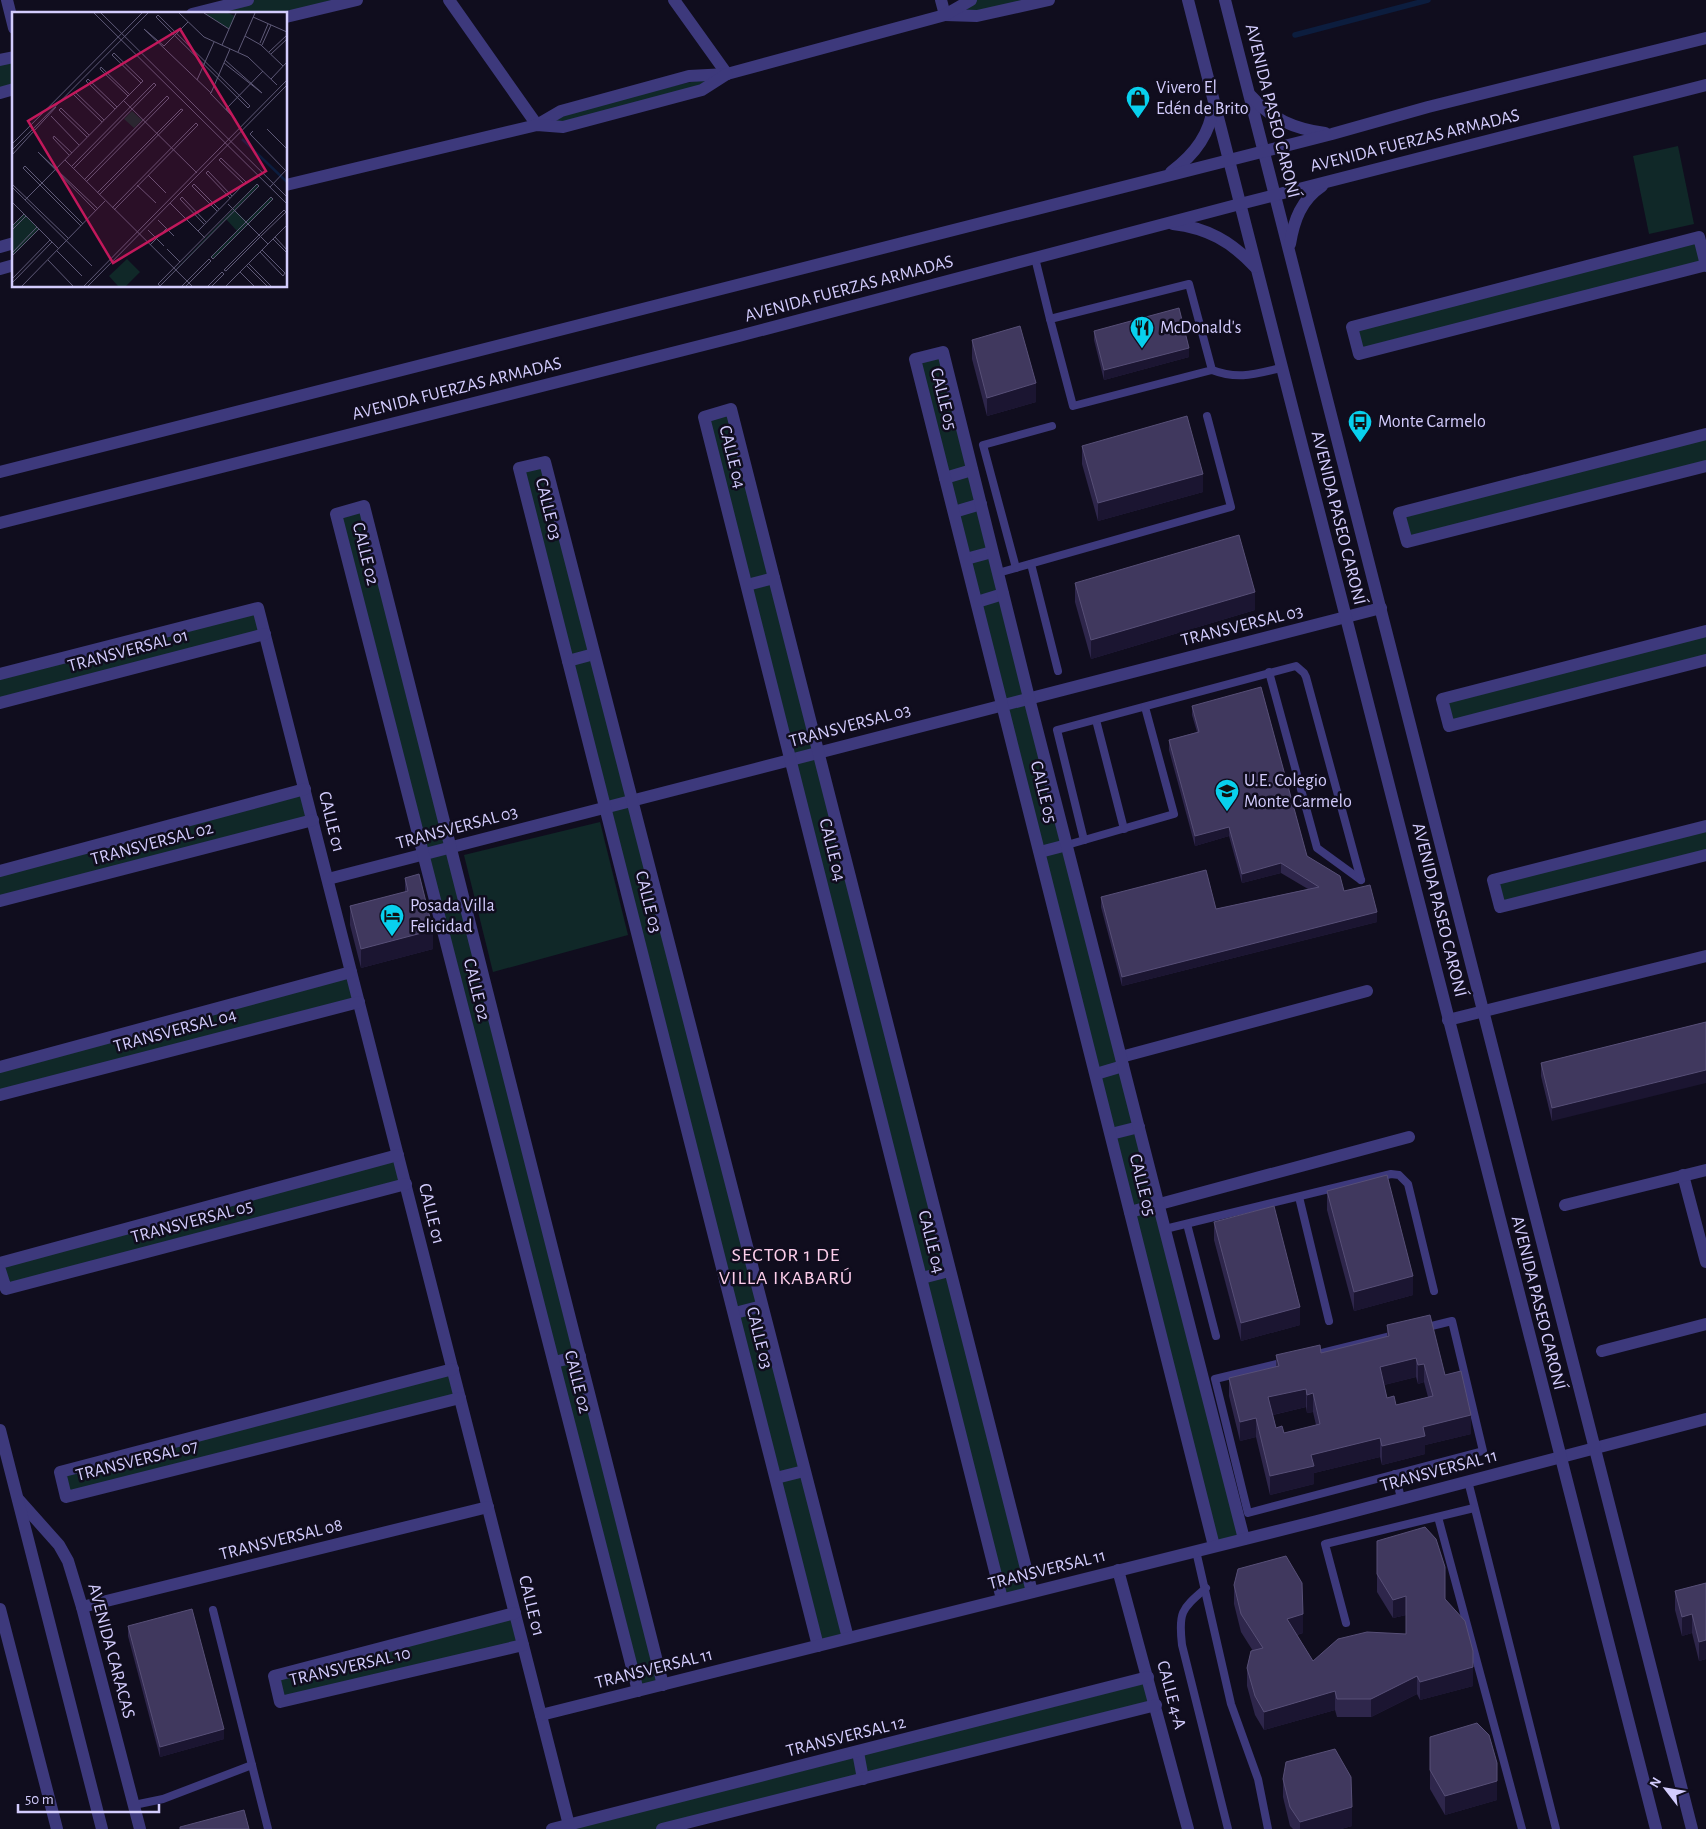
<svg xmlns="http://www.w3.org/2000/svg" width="1706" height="1829" viewBox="0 0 1706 1829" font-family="'Alegreya Sans',sans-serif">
	<rect width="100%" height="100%" fill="#100d1e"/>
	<!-- green -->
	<g fill="#102828">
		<polygon points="249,0 352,0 286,14 192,14"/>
		<polygon points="971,0 1049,0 945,15"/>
		<polygon points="14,57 14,86 0,90 0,61"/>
		<polygon points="727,74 702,90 563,127 537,125 561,111"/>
		<polygon points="1678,146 1694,224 1649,234 1633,156"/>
		<polygon points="1699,237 1706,265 1359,354 1352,327"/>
		<polygon points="943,352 1244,1539 1214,1546 915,359"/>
		<polygon points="731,410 1030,1592 1003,1599 704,417"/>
		<polygon points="1706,434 1706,466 1407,542 1399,513"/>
		<polygon points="545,462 847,1638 819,1646 519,468"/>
		<polygon points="364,506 663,1685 638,1691 336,514"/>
		<polygon points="258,608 265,634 0,703 0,674"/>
		<polygon points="1706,631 1706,660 1449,726 1442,699"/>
		<polygon points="305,790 313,820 0,901 0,871"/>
		<polygon points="600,822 628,935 493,972 464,855"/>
		<polygon points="1706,826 1706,855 1500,907 1493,880"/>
		<polygon points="352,973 359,1002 0,1095 0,1067"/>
		<polygon points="398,1156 406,1184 6,1289 0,1263"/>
		<polygon points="453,1369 460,1397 66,1497 60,1472"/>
		<polygon points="515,1614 523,1644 280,1702 274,1676"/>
		<polygon points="1149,1677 1156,1705 662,1829 554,1829"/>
	</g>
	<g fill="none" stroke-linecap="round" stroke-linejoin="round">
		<!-- stream -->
		<polyline stroke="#0c1d3e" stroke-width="5.5" points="1295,35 1428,0"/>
		<!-- service -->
		<g stroke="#3d397c" stroke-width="8">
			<polyline points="1035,258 1050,319"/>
			<path d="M1212,370L1189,284L1050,319L1073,406L1212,370C1238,380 1255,374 1281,368"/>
			<polyline points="1031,564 1058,671"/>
			<polyline points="1016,568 983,445 1052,426"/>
			<polyline points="998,573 1231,507 1207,416"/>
			<polyline points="1269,672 1317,848 1361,880"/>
			<polyline points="1096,720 1124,829"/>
			<polyline points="1084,840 1057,730 1296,666 1304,673 1306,677 1361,880"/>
			<polyline points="1067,845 1174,814 1145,707"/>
			<polyline points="1299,1197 1329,1321"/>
			<polyline points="1187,1224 1216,1336"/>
			<polyline points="1165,1229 1391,1174 1399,1175 1408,1184 1434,1291"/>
			<polygon points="1452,1321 1483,1451 1248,1513 1215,1379"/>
			<polyline points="1395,1474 1401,1498"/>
			<polyline points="1468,1481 1556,1829"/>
			<polyline points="1438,1517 1522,1829"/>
			<polyline points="1196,1551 1231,1704 1258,1779 1268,1829"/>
			<path d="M1206,1588C1182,1609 1178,1611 1182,1645L1228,1829"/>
			<polyline points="213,1610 268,1829"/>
			<polyline points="1346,1623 1325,1544 1474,1508"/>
			<polyline points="134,1805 163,1799 252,1765"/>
		</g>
		<!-- minor -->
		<g stroke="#3d397c" stroke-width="12">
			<polyline points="7,0 14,28"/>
			<polyline points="449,0 537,125"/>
			<polyline points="674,0 727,74"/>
			<polyline points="941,0 945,15"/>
			<polyline points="192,14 248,0"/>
			<polyline points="945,15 977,16 1049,0"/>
			<polyline points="286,17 357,0"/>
			<polyline points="0,60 14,57"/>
			<polyline points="0,93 14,89"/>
			<polyline points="537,125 561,111 689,76 727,74 945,15 971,0"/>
			<polyline points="286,185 537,125 563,127 702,90 727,74"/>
			<polyline points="0,247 14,243"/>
			<polyline points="1706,265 1359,354 1352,327 1699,237 1706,265 1706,266"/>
			<polyline points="0,269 14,265"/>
			<polyline points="1706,434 1399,513 1407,542 1706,466"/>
			<polyline points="945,478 972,470"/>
			<polyline points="954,512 981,504"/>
			<polyline points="966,559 992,552"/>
			<polyline points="747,585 774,578"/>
			<polyline points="977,602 1003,594"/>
			<polyline points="1706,631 1442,699 1449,726 1706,660"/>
			<polyline points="568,661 594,654"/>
			<polyline points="0,674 258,608 570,1829"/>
			<polyline points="0,703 265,634"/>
			<polyline points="1706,826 1493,880 1500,907 1706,855"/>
			<polyline points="1040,852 1067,845"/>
			<polyline points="0,871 305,789"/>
			<polyline points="328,879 1381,608"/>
			<polyline points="0,901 313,820"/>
			<polyline points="1448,1020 1706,956"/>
			<polyline points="1121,1057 1367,991"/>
			<polyline points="0,1067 351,972"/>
			<polyline points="1096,1074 1123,1066"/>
			<polyline points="0,1095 359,1002"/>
			<polyline points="1111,1134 1139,1127"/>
			<polyline points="1683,1175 1706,1262"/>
			<polyline points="1565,1205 1706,1170"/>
			<polyline points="1130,1212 1409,1137"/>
			<polyline points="0,1263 398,1155"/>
			<polyline points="0,1270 6,1289 406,1184"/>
			<polyline points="922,1278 949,1271"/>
			<polyline points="735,1313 762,1306"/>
			<polyline points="1602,1351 1706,1324"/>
			<polyline points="554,1362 580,1356"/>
			<polyline points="453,1369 60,1472 66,1497 460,1398"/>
			<polyline points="776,1478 804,1471"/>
			<polyline points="18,1499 59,1545 68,1561 82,1607 140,1829"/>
			<polyline points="1214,1546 915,359 943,352 1029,698 1244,1539"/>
			<polyline points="1118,1570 1188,1829"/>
			<polyline points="1002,1599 704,417 731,409 1032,1592"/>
			<polyline points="82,1607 488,1507"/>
			<polyline points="515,1613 274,1676 280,1702 523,1645"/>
			<polyline points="818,1646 519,468 545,462 848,1638"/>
			<polyline points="638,1691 336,514 364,506 663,1685"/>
			<polyline points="541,1715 1317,1521 1706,1419"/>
			<polyline points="858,1752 863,1779"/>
			<polyline points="552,1829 1148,1677"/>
			<polyline points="662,1829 1156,1705"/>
		</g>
		<!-- tertiary -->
		<g stroke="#3d397c" stroke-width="12">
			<polyline points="1188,0 1656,1829"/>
			<polyline points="1225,0 1692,1829"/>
			<path d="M1251,96C1271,119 1295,129 1325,133"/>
			<path d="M1171,172C1193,156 1210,135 1213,107"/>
			<path d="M1173,224C1207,228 1231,241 1255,267"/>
			<path d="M1290,244C1294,220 1301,200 1322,186"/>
			<polyline points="0,472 1332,134 1428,107 1706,38"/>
			<polyline points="0,523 739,336 1240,204 1706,85"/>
			<polyline points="0,1430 102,1829"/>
			<polyline points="0,1609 57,1829"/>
		</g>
	</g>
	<!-- wall -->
	<g fill="#2e264b" fill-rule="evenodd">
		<polygon points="1094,331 1189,357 1104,380 1094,340"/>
		<polygon points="972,340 1036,402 987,416 972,359"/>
		<polygon points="1082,446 1203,492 1098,521 1082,464"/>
		<polygon points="1075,583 1255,610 1091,659 1075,602"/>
		<polygon points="1192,706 1307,856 1377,922 1122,986 1101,907 1101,897 1216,909 1308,889 1281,873 1242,883 1229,836 1195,846 1169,750 1169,740 1197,732 1192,715"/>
		<polygon points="405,878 433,949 361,968 350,925 350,906 405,892"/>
		<polygon points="1706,1022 1552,1121 1541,1076 1541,1063"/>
		<polygon points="1327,1191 1413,1295 1354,1311 1327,1210"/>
		<polygon points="1214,1222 1300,1325 1241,1341 1214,1240"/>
		<path d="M1387,1325L1445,1375L1471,1434L1425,1445V1454L1382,1465L1380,1457L1314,1473V1484L1270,1495L1256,1437L1240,1441L1229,1396V1378L1276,1367V1355L1321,1353L1387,1337ZM1416,1377L1418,1384L1424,1382L1428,1397L1396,1405L1387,1398L1384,1385ZM1306,1407L1307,1413L1313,1412L1316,1425L1284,1433L1276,1428L1273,1415Z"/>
		<polygon points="1377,1541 1445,1600 1473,1669 1473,1686 1420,1700 1417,1694 1371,1717 1337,1717 1335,1710 1264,1730 1255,1715 1247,1686 1247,1668 1253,1651 1241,1632 1234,1604 1234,1585 1303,1633 1297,1635 1313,1661 1406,1634 1406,1615 1393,1618 1377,1592"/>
		<polygon points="1706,1583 1706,1659 1699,1661 1692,1633 1682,1636 1675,1610 1675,1591"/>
		<polygon points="128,1626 224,1739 160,1757 128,1636"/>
		<polygon points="1430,1737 1497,1782 1497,1800 1445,1815 1430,1789"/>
		<polygon points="1283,1779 1352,1826 1341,1829 1293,1829 1290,1826 1283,1797"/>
	</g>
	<!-- shaded-wall -->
	<g fill="#1b1531">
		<polygon points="1189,348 1189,357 1104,380 1104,370"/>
		<polygon points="1036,383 1036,402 987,416 987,398"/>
		<polygon points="1203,474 1203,492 1098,521 1098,503"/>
		<polygon points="1255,592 1255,610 1091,659 1091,640"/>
		<polygon points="1229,827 1229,836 1195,846 1195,836"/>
		<polygon points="1281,863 1281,873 1242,883 1242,874"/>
		<polygon points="1377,912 1377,922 1122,986 1122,977"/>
		<polygon points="433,930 433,949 361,968 361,949"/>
		<polygon points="1706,1070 1706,1083 1552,1121 1552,1108"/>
		<polygon points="1413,1276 1413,1295 1354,1311 1354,1292"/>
		<polygon points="1300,1307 1300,1325 1241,1341 1241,1323"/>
		<polygon points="1416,1358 1416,1377 1380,1386 1380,1367"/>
		<polygon points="1424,1364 1424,1382 1418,1384 1418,1365"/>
		<polygon points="1306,1389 1306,1407 1268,1416 1268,1397"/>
		<polygon points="1313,1393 1313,1412 1307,1413 1307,1395"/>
		<polygon points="1471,1415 1471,1434 1425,1445 1425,1454 1382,1465 1382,1446 1423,1427"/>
		<polygon points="1256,1418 1256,1437 1240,1441 1240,1422"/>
		<polygon points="1380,1438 1380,1457 1314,1473 1314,1484 1270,1495 1270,1476 1311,1455"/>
		<polygon points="1406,1596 1406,1615 1393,1618 1393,1600"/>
		<polygon points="1303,1614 1303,1633 1287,1637 1287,1619"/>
		<polygon points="1692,1614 1692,1633 1682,1636 1682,1617"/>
		<polygon points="1706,1640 1706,1659 1699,1661 1699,1642"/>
		<polygon points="1473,1651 1473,1686 1420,1700 1420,1682"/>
		<polygon points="1417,1676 1417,1694 1371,1717 1371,1699"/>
		<polygon points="1335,1691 1335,1710 1264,1730 1264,1712"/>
		<polygon points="224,1729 224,1739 160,1757 160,1747"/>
		<polygon points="1497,1763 1497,1800 1445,1815 1445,1796"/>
		<polygon points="1352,1807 1352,1826 1341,1829 1300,1829 1300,1822"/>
	</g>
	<!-- building -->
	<g fill="#40385e" stroke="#574f77" fill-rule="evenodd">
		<polygon points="1179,308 1189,348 1104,370 1094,331"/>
		<polygon points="1020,326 1036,383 987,398 972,340"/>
		<polygon points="1187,416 1203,474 1098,503 1082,446"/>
		<polygon points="1239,535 1255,592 1091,640 1075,583"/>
		<polygon points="1261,687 1307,856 1340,876 1344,891 1370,885 1377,912 1122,977 1101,897 1206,870 1216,909 1319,887 1281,863 1242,874 1229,827 1195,836 1169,740 1199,732 1192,706"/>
		<polygon points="419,874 433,930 361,949 350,906 408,891 405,878"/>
		<polygon points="1706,1022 1706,1070 1552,1108 1541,1063"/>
		<polygon points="1387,1175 1413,1276 1354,1292 1327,1191"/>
		<polygon points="1274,1206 1300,1307 1241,1323 1214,1222"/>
		<path d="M1430,1315L1445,1375L1461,1371L1471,1415L1423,1427L1425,1436L1382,1446L1380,1438L1311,1455L1314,1466L1270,1476L1256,1418L1240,1422L1229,1378L1279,1366L1276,1355L1320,1345L1321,1353L1389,1336L1387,1325ZM1416,1358L1418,1365L1424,1364L1433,1396L1396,1405L1394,1396L1387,1398L1380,1367ZM1306,1389L1307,1395L1313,1393L1320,1424L1284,1433L1282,1426L1276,1428L1268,1397Z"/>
		<polygon points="1425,1527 1436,1539 1445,1567 1445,1599 1465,1621 1473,1651 1473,1667 1420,1682 1417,1676 1371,1699 1337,1699 1335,1691 1264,1712 1255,1696 1247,1668 1251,1651 1263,1648 1241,1614 1234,1585 1238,1569 1286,1556 1302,1583 1303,1614 1287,1619 1313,1661 1338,1639 1367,1632 1406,1634 1406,1596 1393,1600 1377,1574 1377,1541"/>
		<polygon points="1706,1583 1706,1640 1699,1642 1692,1614 1682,1617 1675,1591"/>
		<polygon points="192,1609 224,1729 160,1747 128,1626"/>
		<polygon points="1477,1723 1489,1735 1497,1763 1497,1781 1445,1796 1430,1770 1430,1737"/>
		<polygon points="1335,1749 1351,1777 1352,1807 1300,1822 1290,1807 1283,1779 1286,1762"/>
		<polygon points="244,1810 249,1829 180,1829 180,1827"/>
	</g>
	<!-- icons -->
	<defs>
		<symbol id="shop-pin" viewBox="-11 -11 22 30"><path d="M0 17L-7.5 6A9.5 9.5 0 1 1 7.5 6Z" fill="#08d0ed" stroke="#100d1e"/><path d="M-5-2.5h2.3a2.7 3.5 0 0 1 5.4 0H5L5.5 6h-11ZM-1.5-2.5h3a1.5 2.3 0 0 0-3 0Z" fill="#111"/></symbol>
		<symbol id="restaurant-pin" viewBox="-11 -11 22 30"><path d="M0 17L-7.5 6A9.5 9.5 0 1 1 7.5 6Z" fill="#08d0ed" stroke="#100d1e"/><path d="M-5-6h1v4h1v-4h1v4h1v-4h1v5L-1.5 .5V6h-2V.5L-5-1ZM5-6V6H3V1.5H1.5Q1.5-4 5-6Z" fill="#111"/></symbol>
		<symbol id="bus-pin" viewBox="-11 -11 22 30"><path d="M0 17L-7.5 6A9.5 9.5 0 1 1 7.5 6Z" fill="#08d0ed" stroke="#100d1e"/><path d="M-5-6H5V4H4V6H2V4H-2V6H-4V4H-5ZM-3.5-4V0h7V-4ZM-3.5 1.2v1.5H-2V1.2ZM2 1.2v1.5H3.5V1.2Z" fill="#111"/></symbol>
		<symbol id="school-pin" viewBox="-11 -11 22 30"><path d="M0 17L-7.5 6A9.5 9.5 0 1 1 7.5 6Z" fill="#08d0ed" stroke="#100d1e"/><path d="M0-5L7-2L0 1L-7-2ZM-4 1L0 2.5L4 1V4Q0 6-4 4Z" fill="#111"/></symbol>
		<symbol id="hotel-pin" viewBox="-11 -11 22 30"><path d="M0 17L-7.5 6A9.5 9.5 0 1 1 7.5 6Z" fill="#08d0ed" stroke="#100d1e"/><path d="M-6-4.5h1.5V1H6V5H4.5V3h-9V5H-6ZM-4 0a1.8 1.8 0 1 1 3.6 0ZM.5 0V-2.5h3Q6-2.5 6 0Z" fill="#111"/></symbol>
	</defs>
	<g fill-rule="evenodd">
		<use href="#shop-pin" x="1124" y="84" width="28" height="38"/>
		<use href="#restaurant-pin" x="1128" y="314" width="28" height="38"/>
		<use href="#bus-pin" x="1346" y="408" width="28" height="38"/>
		<use href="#school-pin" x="1213" y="777" width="28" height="38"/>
		<use href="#hotel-pin" x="378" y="902" width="28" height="38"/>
	</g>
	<g text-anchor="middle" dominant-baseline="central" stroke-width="5" stroke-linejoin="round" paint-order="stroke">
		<!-- poi labels -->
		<g font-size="18" fill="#d3ccfd" stroke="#100d1e" text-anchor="start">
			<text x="1156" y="88">Vivero El<tspan x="1156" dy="21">Edén de Brito</tspan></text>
			<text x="1160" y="328">McDonald's</text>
			<text x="1378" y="422">Monte Carmelo</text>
			<text x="1244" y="781">U.E. Colegio<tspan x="1244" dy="21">Monte Carmelo</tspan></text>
			<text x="410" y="906">Posada Villa<tspan x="410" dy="21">Felicidad</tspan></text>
		</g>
		<!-- street labels -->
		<g font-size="18" fill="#d3ccfd" stroke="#100d1e">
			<text transform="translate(1272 111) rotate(76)">AVENIDA PASEO CARONÍ</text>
			<text transform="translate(1415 141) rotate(-14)">AVENIDA FUERZAS ARMADAS</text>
			<text transform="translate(849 289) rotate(-15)">AVENIDA FUERZAS ARMADAS</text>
			<text transform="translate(457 389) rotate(-14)">AVENIDA FUERZAS ARMADAS</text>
			<text transform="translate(943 399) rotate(76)">CALLE 05</text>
			<text transform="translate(732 457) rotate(76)">CALLE 04</text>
			<text transform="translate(548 509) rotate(76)">CALLE 03</text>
			<text transform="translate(1338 518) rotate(76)">AVENIDA PASEO CARONÍ</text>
			<text transform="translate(365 554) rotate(76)">CALLE 02</text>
			<text transform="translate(1242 626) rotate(-14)">TRANSVERSAL 03</text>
			<text transform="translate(128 651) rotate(-15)">TRANSVERSAL 01</text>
			<text transform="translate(850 726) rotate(-15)">TRANSVERSAL 03</text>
			<text transform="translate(1043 792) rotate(76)">CALLE 05</text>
			<text transform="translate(331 822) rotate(76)">CALLE 01</text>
			<text transform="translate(457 828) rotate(-15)">TRANSVERSAL 03</text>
			<text transform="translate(152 844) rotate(-15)">TRANSVERSAL 02</text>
			<text transform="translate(832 850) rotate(76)">CALLE 04</text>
			<text transform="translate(648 902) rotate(76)">CALLE 03</text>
			<text transform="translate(1439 910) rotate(76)">AVENIDA PASEO CARONÍ</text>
			<text transform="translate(476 990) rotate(76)">CALLE 02</text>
			<text transform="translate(175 1031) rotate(-15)">TRANSVERSAL 04</text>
			<text transform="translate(1142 1185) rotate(76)">CALLE 05</text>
			<text transform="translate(431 1214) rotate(76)">CALLE 01</text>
			<text transform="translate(192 1222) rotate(-15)">TRANSVERSAL 05</text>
			<text transform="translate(931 1242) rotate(76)">CALLE 04</text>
			<text transform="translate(1538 1303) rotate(76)">AVENIDA PASEO CARONÍ</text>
			<text transform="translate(759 1338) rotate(76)">CALLE 03</text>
			<text transform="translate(577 1382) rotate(76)">CALLE 02</text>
			<text transform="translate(137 1461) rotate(-14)">TRANSVERSAL 07</text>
			<text transform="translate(1439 1471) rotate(-15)">TRANSVERSAL 11</text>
			<text transform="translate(281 1540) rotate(-14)">TRANSVERSAL 08</text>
			<text transform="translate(1047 1570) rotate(-14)">TRANSVERSAL 11</text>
			<text transform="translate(531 1606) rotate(76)">CALLE 01</text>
			<text transform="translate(111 1651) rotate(75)">AVENIDA CARACAS</text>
			<text transform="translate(350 1667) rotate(-13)">TRANSVERSAL 10</text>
			<text transform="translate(654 1669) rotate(-14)">TRANSVERSAL 11</text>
			<text transform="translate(1171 1695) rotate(75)">CALLE 4-A</text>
			<text transform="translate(846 1737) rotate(-14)">TRANSVERSAL 12</text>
		</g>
		<!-- quarter labels -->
		<g font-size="20" letter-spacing="1" fill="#fdceeb" stroke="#100d1e">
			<text x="786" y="1255">SECTOR 1 DE<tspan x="786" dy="23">VILLA IKABARÚ</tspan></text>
		</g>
	</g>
	<!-- overview -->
	<g transform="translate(12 12)">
		<rect width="275" height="275" fill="#100d1e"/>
		<path d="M216,1L223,4L217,17L194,2ZM120,99L130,108L122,116L112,107ZM245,172L247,174L223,198L234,209L259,185L261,187L201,247L199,245L225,219L214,207L148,274ZM12,202L27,217L0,244V214ZM115,247L128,260L114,274H106L97,264Z" fill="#102828"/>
		<path fill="none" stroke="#0c1d3e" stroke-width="2.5" d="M230,127L275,170"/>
		<path fill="none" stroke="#5e5977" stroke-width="1" d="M82,1L275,192M89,1L275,185M167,1L192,25L236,45L265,73M192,1L217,17M146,3L238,94L236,96L144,5ZM241,5L275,20M233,24L249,33L271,54M248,31L256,12M210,33L224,1M250,33L259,13M152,34L132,17L199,81M152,34L176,10M226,40L243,1M257,40L275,23M259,42L275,27M212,51L250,81L213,48M259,67L275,50M185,68L202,30M198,81L224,108L214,97M199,81L218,37M116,84L88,57L89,55L117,82M111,88L185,161M103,97L74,69L76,67L105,95M214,97L251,59M39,104L67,133M90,110L61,82L63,80L92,108M255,117L275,137M241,119L238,122L275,160M75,125L47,98L49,96L77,123M0,132L130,1M0,138L136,1M0,143L44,95M57,143L41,126L42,124L60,141M53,148L180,274M59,155L142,71L144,73L61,157M136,163L154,181M72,168L155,84L157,86L74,170M0,172L56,226M245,172L247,174L148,274L146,272ZM125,173L144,191M0,175L80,254M258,175L275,157M85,181L169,97L171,98L87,183M259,185L261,187L201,247L199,245ZM218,186L194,161L196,159L220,184M13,188L28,173L116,84L131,69L102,41L100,43L129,71M0,190L47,237M158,191L193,226M216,192L256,232M100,196L184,111L186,113L102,198M272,198L274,200L249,224L214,259L212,258ZM84,199L26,140L86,197M205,199L180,174L182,172L207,197M146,208L162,224M192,212L168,187L170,185L194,210M0,214L12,202M69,214L11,156L13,154L71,212M0,218L14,204M136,218L152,234M186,219L234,170L209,146L207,148L232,172M263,225L275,238M261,227L275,241M138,233L155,216M155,237L168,250M45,239L70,264M248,240L271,264L273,261L250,238M0,241L25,215M0,244L27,217M36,248L61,274M237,252L259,274M235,254L255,274M228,260L242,274M0,267L38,228M0,271L40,230M10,274L93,189M72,274L275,68M76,274L275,73M170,274L197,247L199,249L174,274M196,274L210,260L212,262L200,274M214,274L275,213"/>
		<path fill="#c2185b" fill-opacity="0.15" stroke="#c2185b" stroke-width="2.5" d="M168,17L254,159L101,251L16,109Z"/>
		<rect width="275" height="275" fill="none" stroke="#d3ccfd" stroke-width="2.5"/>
	</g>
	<!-- north arrow -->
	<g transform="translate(1666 1789) rotate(301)" stroke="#100d1e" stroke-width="4" paint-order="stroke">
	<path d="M0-4L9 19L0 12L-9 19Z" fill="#d3ccfd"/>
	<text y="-8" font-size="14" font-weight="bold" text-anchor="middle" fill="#d3ccfd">N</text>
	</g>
	<!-- scale -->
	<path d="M18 1804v8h141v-8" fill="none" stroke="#d3ccfd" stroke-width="2.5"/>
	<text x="25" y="1804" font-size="15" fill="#d3ccfd" stroke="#100d1e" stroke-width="4" paint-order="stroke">50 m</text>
</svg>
